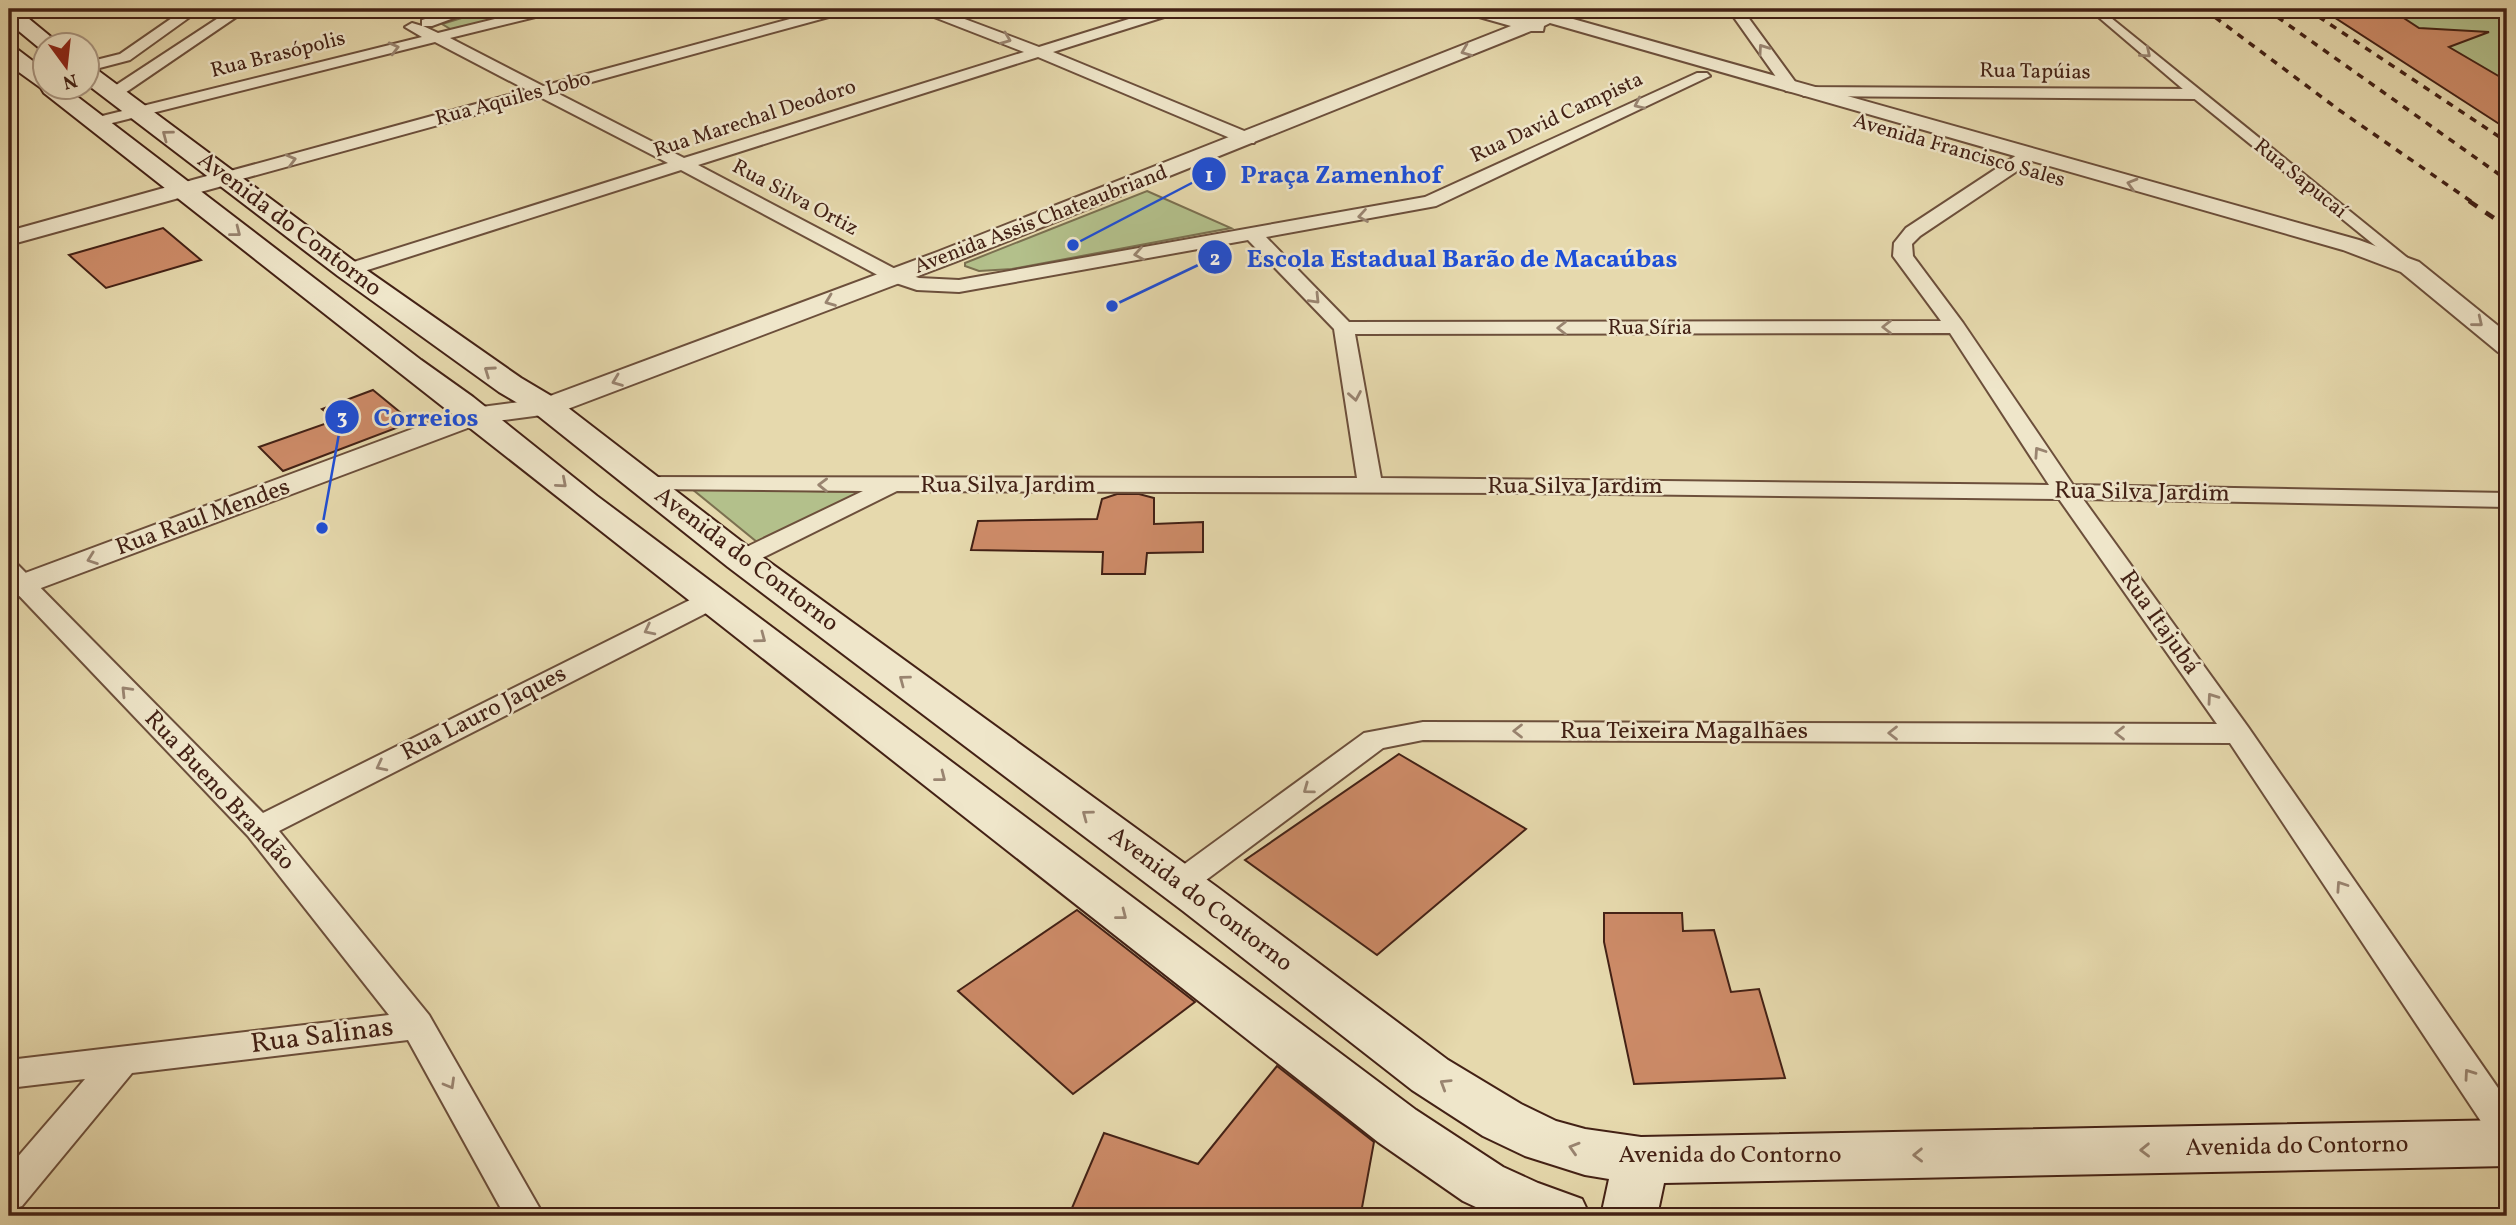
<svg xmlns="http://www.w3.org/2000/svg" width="2516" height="1225" viewBox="0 0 2516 1225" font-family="Vollkorn,serif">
	<rect width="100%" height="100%" fill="#e6d9ad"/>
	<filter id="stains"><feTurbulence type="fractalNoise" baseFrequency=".00286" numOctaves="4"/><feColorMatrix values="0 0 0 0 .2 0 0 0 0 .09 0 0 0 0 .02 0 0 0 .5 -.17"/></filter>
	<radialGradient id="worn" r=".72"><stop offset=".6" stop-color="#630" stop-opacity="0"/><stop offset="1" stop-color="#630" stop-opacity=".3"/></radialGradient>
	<!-- green -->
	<g fill="#b3c08b" stroke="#7b7050" stroke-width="2">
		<polygon points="491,9 532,9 452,30 442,24"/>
		<polygon points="2342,9 2507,9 2507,101 2466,73 2430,64"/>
		<polygon points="1147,191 1231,228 1012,269 979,271 965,266 965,263"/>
		<polygon points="692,489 864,492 757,542"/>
	</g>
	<!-- building -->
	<g fill="#cd8b68" stroke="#432115" stroke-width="2">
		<polygon points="2323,10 2393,11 2419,28 2489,32 2449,47 2507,81 2507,129"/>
		<polygon points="163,228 201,260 106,288 69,255"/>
		<polygon points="373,390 412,422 283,471 259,447 336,420 322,409"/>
		<polygon points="1117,494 1139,494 1154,498 1154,524 1203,522 1203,552 1147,553 1145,574 1102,574 1103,552 971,550 978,521 1097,519 1102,499"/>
		<polygon points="1399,754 1526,829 1377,955 1245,860"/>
		<polygon points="1077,910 1195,1002 1073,1094 958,991"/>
		<polygon points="1604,913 1682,913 1683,931 1714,930 1731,992 1759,989 1785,1078 1634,1084 1604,942"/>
		<polygon points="1277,1066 1374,1142 1361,1213 1069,1215 1104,1133 1198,1164"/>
	</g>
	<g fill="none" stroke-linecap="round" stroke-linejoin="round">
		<defs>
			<polygon id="pedestrian" points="2089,9 2100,9 2415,264 2415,270 2405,270 2191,96"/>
			<g id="minor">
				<polygon points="185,9 201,9 130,60 88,71 88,62 120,54"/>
				<polygon points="232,9 248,9 119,97 107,97 105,94 107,91"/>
				<path d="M457,9H478L432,26H423L438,33L535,9H558L556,12L450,38L543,86L827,9H849L847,12L555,92L684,158L1024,52L921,12L919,9H938L1039,47L1161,9H1182L1180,12L1053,52L1254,135L1256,139L1254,143H1242L1038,57L698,165L901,272L919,278L959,280L1425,197L1697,73H1707L1710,76L1436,206L1266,237L1349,322L1941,321L1893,256L1894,243L1906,228L2023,151H2035L2038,155L2035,159L1920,236L1912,244L1913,256L1963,323L2073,485L2507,493V507L2083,499L2248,727L2507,1101V1145L2494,1141L2230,743L1423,740L1383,748L1190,892L1179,896L1168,892L1163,884L1168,876L1364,733L1423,722L2217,724L2059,499L1516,493L897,491L750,564L741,567L732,564L728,559L732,554L863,491L643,489L635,487L631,482L635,477L1357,478L1334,329L1248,240L959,292L917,290L887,280L681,170L355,274H341L338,270L341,266L668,163L540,97L231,182H219L216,178L219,174L527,90L435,42L96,127L88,122L90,119L422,37L405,27L412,23L422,26V20ZM1950,333L2049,485L1381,478L1355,334Z"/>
				<polygon points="1728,9 1742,9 1799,87 2195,89 2203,94 2195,99 1804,96 1797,92 1786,91"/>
				<polygon points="9,562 18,565 263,813 702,594 711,592 720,594 724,600 720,606 279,831 429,1015 544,1216 505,1216 408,1040 132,1073 22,1206 9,1210 9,1167 85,1079 9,1088 9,1060 389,1015 248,836 9,585"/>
			</g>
			<g id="tertiary">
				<polygon points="1462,9 1490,9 1528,19 1533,17 1534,11 1579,9 1566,17 2359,240 2419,262 2507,333 2507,354 2498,352 2401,272 2343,250 1550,23 1544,26 1543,31 1531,31 955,262 557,413 481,423 9,600 9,579 466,409 542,399 937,252 1511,26 1465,13"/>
				<polygon points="225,171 233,173 236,178 233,183 9,245 9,231"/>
			</g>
			<g id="secondary">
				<polygon points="9,9 17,9 62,46 46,46 46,51 43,51 9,23"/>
				<polygon points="9,47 17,49 46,71 46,88 66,88 421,360 473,397 597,496 1416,1110 1503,1167 1538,1183 1582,1199 1590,1216 1495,1216 1463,1201 1378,1142 44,93 41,88 9,65"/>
				<polygon points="88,67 96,69 358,264 521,378 558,400 754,551 1217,887 1448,1060 1521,1104 1556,1121 1585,1129 1641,1137 2507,1120 2507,1166 1664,1183 1657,1216 1601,1216 1609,1179 1585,1175 1525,1156 1483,1136 1412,1090 1183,911 728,567 536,414 499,392 338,276 88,85"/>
			</g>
		</defs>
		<!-- pedestrian casing -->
		<use href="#pedestrian" stroke="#6c4f3b" stroke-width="4"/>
		<!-- minor casing -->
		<use href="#minor" stroke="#6c4f3b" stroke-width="4"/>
		<!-- tertiary casing -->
		<use href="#tertiary" stroke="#6c4f3b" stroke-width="4"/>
		<!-- secondary casing -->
		<use href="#secondary" stroke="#432115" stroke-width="4"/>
		<!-- pedestrian -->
		<use href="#pedestrian" fill="#efe6ca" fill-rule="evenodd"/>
		<!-- minor -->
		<use href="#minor" fill="#efe6ca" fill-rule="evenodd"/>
		<!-- tertiary -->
		<use href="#tertiary" fill="#efe6ca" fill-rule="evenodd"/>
		<!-- secondary -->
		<use href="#secondary" fill="#efe6ca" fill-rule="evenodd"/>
		<!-- rail-far1 -->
		<g stroke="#432115" stroke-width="3.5" stroke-dasharray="7 7" stroke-linecap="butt">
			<polyline points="2204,9 2339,110 2472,202"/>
			<polyline points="2266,9 2507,180"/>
			<polyline points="2307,9 2507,142"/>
		</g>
		<!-- rail -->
		<polyline stroke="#432115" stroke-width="4.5" stroke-dasharray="10 10" stroke-linecap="butt" points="2469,201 2507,227"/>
	</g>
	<!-- one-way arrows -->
	<defs><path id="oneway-chevron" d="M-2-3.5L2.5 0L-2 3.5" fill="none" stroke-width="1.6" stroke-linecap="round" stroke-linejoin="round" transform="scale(1.75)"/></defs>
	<g stroke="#998470">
		<use href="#oneway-chevron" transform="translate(1006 39) rotate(21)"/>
		<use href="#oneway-chevron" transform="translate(394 48) rotate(-14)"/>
		<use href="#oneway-chevron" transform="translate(1763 49) rotate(-125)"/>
		<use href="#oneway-chevron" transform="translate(1466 51) rotate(158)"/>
		<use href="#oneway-chevron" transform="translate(2146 53) rotate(40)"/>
		<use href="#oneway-chevron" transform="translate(1639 104) rotate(155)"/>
		<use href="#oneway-chevron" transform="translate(167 135) rotate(-143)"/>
		<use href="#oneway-chevron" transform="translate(291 160) rotate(-15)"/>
		<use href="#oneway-chevron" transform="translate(2132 184) rotate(-164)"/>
		<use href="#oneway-chevron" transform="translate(1363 216) rotate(171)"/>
		<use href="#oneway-chevron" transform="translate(236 232) rotate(38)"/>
		<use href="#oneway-chevron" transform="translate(1139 254) rotate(170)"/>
		<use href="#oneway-chevron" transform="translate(1315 299) rotate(46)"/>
		<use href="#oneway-chevron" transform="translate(830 301) rotate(159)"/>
		<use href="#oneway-chevron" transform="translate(2478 322) rotate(39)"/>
		<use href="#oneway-chevron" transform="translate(1887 327) rotate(180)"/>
		<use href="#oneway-chevron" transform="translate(1562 328) rotate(180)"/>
		<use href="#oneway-chevron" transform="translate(489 371) rotate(-145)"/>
		<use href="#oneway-chevron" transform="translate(617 381) rotate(159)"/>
		<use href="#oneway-chevron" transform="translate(1355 396) rotate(80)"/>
		<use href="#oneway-chevron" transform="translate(2039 452) rotate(-124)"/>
		<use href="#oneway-chevron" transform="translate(562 483) rotate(41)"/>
		<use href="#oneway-chevron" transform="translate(823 485) rotate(-179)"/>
		<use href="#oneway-chevron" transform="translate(92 559) rotate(160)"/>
		<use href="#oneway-chevron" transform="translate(649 630) rotate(153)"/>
		<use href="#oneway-chevron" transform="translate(761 638) rotate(37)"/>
		<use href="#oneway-chevron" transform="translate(904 680) rotate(-143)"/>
		<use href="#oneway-chevron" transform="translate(126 691) rotate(-134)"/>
		<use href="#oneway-chevron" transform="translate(2212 698) rotate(-125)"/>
		<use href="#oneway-chevron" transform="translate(1518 731) rotate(-180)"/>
		<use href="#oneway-chevron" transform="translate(1893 733) rotate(-180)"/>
		<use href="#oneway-chevron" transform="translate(2120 733) rotate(-180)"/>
		<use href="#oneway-chevron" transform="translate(381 766) rotate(153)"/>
		<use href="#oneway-chevron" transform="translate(941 777) rotate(38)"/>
		<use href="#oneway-chevron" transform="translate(1308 789) rotate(144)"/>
		<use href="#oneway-chevron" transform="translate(1087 815) rotate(-143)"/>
		<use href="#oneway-chevron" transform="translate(2341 886) rotate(-124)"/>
		<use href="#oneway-chevron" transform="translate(1122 915) rotate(38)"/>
		<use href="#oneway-chevron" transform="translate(2469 1074) rotate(-125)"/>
		<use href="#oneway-chevron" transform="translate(450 1084) rotate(60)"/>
		<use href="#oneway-chevron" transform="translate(1445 1084) rotate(-148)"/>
		<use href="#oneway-chevron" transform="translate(1574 1148) rotate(-163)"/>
		<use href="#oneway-chevron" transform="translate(2145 1150) rotate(179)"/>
		<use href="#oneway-chevron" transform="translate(1918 1155) rotate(179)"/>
	</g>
	<g text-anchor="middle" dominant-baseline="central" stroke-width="5" stroke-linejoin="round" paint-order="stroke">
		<!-- far-street labels -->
		<g font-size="21" fill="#432115" stroke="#efe6ca">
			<text transform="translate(278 55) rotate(-14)">Rua Brasópolis</text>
			<text transform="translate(2035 72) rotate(1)">Rua Tapúias</text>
			<text transform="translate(513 99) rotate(-15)">Rua Aquiles Lobo</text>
			<text transform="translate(1557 118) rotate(-25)">Rua David Campista</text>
			<text transform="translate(755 119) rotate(-18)">Rua Marechal Deodoro</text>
			<text transform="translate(1959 151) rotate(16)">Avenida Francisco Sales</text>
			<text transform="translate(2300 179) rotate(39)">Rua Sapucaí</text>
			<text transform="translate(795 198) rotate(28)">Rua Silva Ortiz</text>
			<text transform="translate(1041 220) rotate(-21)">Avenida Assis Chateaubriand</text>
			<text x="1650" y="328">Rua Síria</text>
		</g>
		<!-- street labels -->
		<g font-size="24" fill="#432115" stroke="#efe6ca">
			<text transform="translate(289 225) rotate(37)">Avenida do Contorno</text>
			<text x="1008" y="486">Rua Silva Jardim</text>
			<text x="1575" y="487">Rua Silva Jardim</text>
			<text transform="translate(2142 493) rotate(1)">Rua Silva Jardim</text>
			<text transform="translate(203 518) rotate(-20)">Rua Raul Mendes</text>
			<text transform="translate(746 560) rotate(37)">Avenida do Contorno</text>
			<text transform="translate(2159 623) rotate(55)">Rua Itajubá</text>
			<text transform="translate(484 714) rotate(-27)">Rua Lauro Jaques</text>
			<text x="1684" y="732">Rua Teixeira Magalhães</text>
			<text transform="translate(219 791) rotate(47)">Rua Bueno Brandão</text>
			<text transform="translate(1200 900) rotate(37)">Avenida do Contorno</text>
			<text transform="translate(2297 1147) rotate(-1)">Avenida do Contorno</text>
			<text x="1730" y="1156">Avenida do Contorno</text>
		</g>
		<!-- near-street labels -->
		<g font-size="28" fill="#432115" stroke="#efe6ca">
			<text transform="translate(322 1036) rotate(-7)">Rua Salinas</text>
		</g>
	</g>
	<!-- callouts -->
	<path fill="none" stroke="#1d4ed8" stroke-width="2.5" d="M1073 245L1209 174M1112 306L1215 257M322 528L342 417"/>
	<g fill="#1d4ed8" stroke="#efe6ca" stroke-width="2.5">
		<circle cx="1073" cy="245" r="7"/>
		<circle cx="1112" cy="306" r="7"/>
		<circle cx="322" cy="528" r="7"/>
		<circle cx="1209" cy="174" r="18"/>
		<circle cx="1215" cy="257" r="18"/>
		<circle cx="342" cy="417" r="18"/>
	</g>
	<g font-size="21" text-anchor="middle" font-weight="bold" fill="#fff">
		<text x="1209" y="182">1</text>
		<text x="1215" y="265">2</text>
		<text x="342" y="424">3</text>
	</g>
	<g font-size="26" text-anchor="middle" font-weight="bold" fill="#1d4ed8" stroke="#efe6ca" stroke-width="5" stroke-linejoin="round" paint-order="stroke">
		<text x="1341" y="183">Praça Zamenhof</text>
		<text x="1462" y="267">Escola Estadual Barão de Macaúbas</text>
		<text x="426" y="426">Correios</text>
	</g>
	<!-- margin -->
	<rect width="2516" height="1225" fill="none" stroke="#e6d9ad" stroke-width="35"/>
	<rect x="10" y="10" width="2495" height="1204" fill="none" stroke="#432115" stroke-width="3.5"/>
	<rect x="18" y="18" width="2481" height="1190" fill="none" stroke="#432115" stroke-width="2"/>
	<!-- north arrow -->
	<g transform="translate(66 66) rotate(165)"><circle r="33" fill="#efe6ca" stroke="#aa9782" stroke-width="2"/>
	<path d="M0-5L12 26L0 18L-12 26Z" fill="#8f2418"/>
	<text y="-10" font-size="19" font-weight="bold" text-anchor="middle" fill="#432115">N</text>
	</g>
	<rect width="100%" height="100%" filter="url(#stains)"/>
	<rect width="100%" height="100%" fill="url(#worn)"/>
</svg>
